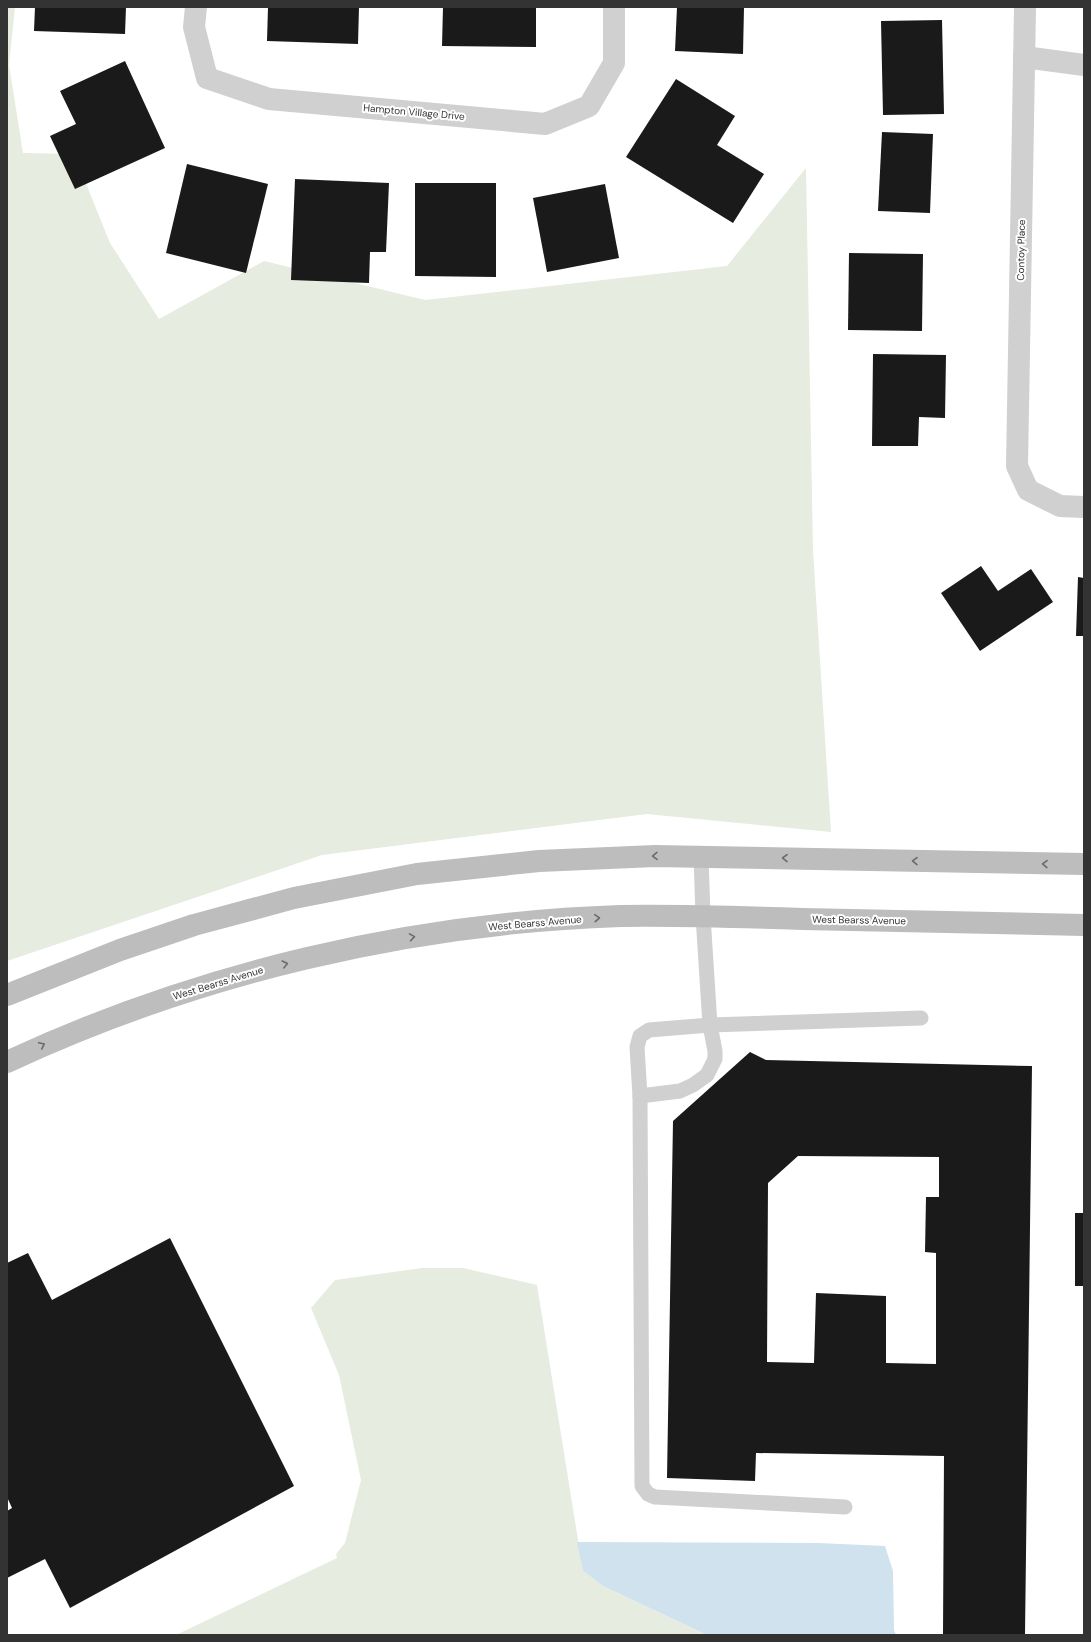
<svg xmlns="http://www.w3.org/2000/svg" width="1091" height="1642" viewBox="0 0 1091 1642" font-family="'DM Sans',sans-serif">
	<rect width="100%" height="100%" fill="#fff"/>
	<!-- green -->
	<g fill="#e6ecdf">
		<polygon points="7,7 15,7 9,65 23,153 74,154 110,243 159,319 264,261 425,300 727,266 806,168 813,551 831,832 647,814 322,855 7,961"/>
		<polygon points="422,1268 463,1268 537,1285 583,1571 603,1586 707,1635 176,1635 337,1558 336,1554 345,1543 361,1480 339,1375 311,1308 335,1280"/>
	</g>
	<!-- water -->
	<polygon fill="#cfe2ee" points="577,1542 818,1543 885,1546 893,1571 894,1630 896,1635 707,1635 603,1586 583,1571"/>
	<!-- building -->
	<g fill="#1a1a1a" fill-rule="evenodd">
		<polygon points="35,7 126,7 125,34 34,31"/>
		<polygon points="268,7 359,7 358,44 267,41"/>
		<polygon points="443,7 536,7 536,47 442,46"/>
		<polygon points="677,7 744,7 743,54 675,51"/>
		<polygon points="942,20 944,114 883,115 881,21"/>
		<polygon points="125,61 165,148 75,189 50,136 76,124 60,91"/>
		<polygon points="676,79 735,116 717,145 764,174 733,223 626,157"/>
		<polygon points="882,132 933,134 930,213 878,211"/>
		<polygon points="187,164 268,184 246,273 166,253"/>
		<polygon points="295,179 389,183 386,252 370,252 369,283 291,280"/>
		<polygon points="415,183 496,183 496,277 415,276"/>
		<polygon points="605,184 619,258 547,272 533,198"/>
		<polygon points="849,253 923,254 922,331 848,330"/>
		<polygon points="873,354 946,355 945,418 919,417 918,446 872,446"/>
		<polygon points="981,566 998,591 1031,569 1053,602 980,651 941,593"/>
		<polygon points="1078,577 1084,578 1084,636 1076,636"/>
		<path d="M750,1052L766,1060L1032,1066L1025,1635H943L944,1456L756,1453L755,1481L667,1478L673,1121ZM798,1156L939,1157V1197H926L925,1252L936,1253V1364L886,1363V1296L816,1293L814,1363L767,1362L768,1183Z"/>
		<rect x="1075" y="1213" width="9" height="73"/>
		<polygon points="170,1238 294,1486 70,1608 45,1559 7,1578 7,1511 12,1508 7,1497 7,1263 28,1253 52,1300"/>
	</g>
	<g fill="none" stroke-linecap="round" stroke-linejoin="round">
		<!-- lane -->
		<g stroke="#d0d0d0" stroke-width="15">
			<polyline points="701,856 703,916 710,1025 649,1030 640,1036 637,1047 640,1096 642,1486 648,1494 655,1497 845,1507"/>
			<polyline points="640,1096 680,1091 693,1085 707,1075 715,1059 715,1051 710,1025 921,1018"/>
		</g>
		<!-- street -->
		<g stroke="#d0d0d0" stroke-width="22">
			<polyline points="196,7 194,27 207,78 269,99 545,124 589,106 614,63 614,7"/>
			<polyline points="1025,7 1017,466 1028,490 1060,506 1084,507"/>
			<polyline points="1024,57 1084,65"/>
		</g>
		<!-- secondary -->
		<g stroke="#bdbdbd" stroke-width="22">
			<polyline points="7,995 120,950 194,925 294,898 417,874 539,861 655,856 1084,864"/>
			<path d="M7,1062C198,973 410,923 621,916C681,915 742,917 803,919C896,921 990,923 1084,925"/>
		</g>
	</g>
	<!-- one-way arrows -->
	<defs><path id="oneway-chevron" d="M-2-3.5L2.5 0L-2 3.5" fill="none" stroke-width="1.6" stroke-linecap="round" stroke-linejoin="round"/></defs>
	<g stroke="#6a6a6a">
		<use href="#oneway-chevron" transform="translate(655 856) rotate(179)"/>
		<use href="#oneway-chevron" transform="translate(785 858) rotate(-179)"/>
		<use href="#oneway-chevron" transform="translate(915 861) rotate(-179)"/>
		<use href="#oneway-chevron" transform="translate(1045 864) rotate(-179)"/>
		<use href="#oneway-chevron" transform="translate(597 918) rotate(-4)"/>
		<use href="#oneway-chevron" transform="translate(412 937) rotate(-9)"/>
		<use href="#oneway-chevron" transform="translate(285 964) rotate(-14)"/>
		<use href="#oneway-chevron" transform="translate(42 1045) rotate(-25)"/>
	</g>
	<g text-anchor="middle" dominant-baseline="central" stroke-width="4" stroke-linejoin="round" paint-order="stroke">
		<!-- street labels -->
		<g font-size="10" fill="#333" stroke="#fff">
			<text transform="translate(414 112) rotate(5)">Hampton Village Drive</text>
			<text transform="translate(1021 250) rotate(-89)">Contoy Place</text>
			<text transform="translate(859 920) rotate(1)">West Bearss Avenue</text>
			<text transform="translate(535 923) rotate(-5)">West Bearss Avenue</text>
			<text transform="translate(218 983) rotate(-17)">West Bearss Avenue</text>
		</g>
	</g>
	<!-- border -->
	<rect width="1091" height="1642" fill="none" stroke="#333333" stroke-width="16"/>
</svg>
